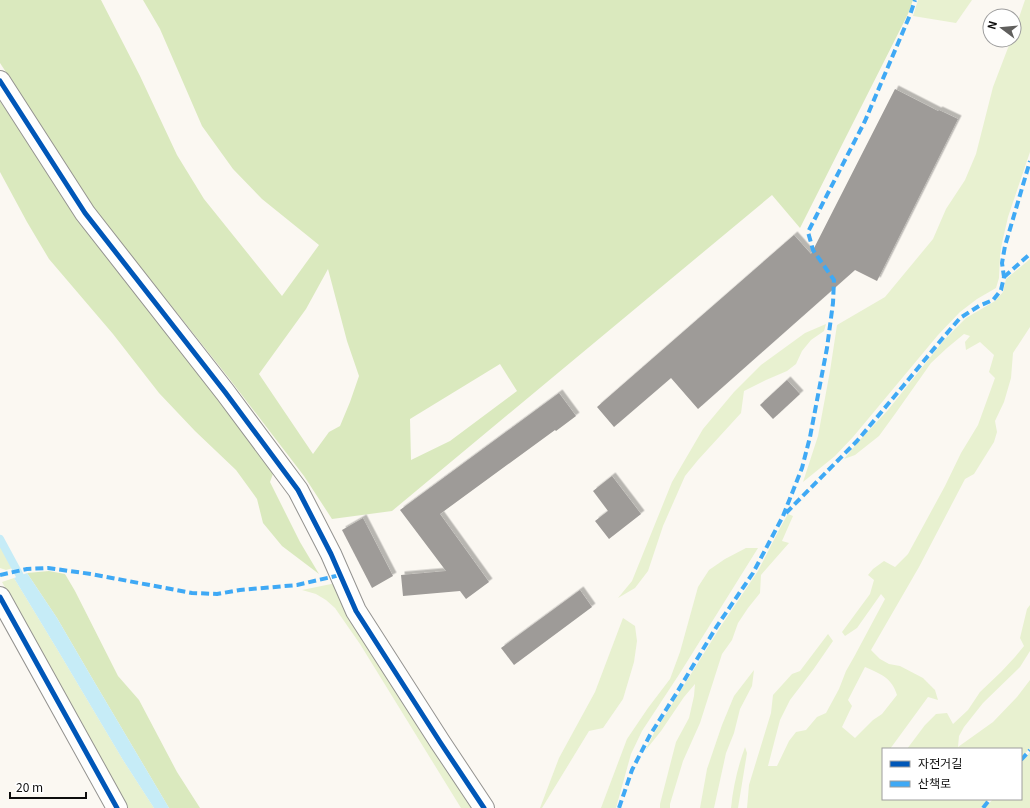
<svg xmlns="http://www.w3.org/2000/svg" width="1030" height="808" viewBox="0 0 1030 808" font-family="Georgia,'Noto Sans KR',serif">
	<defs>
		<filter id="shadow"><feDropShadow dx="3.5" dy="-3.5" stdDeviation="0" flood-color="#0004"/></filter>
	</defs>
	<rect width="100%" height="100%" fill="#fbf8f2"/>
	<!-- green -->
	<g fill="#e8f1d0" fill-rule="evenodd">
		<polygon points="918,0 972,0 956,23 913,16"/>
		<polygon points="1025,0 1030,0 1030,152 1008,217 1002,243 1000,256 999,278 996,288 977,299 960,312 938,335 853,437 835,456 803,482 818,436 830,371 837,325 885,297 933,239 946,209 965,180 976,154 993,87 1011,40 1014,40 1014,32"/>
		<path d="M1030,259V327L1013,353L1011,378L1004,402L995,421L997,432L994,442L974,474L965,479L919,567L871,650L880,659L889,664L900,666L923,678L935,690L938,700L928,697L901,734L890,749H883V799H989L982,808H747L749,785L771,713L773,695L792,674L800,671L828,634L833,641L813,670L790,700L780,720L768,766H777L789,741L796,732L806,730L817,717L826,713L839,689L846,671L854,657L885,599L881,594L857,628L845,636L842,632L870,594L874,580L868,575L873,569L884,561L895,567L908,554L945,486L961,453L978,425L995,378L989,372L994,355L980,342L966,350L965,342L970,336L964,334L947,348L931,363L895,414L879,436L855,455L844,459L858,442L888,410L944,340L966,318L995,301L1003,292L1006,279ZM865,667C881,674 892,678 897,695L882,714L873,720L855,738L842,727L852,706L848,700Z"/>
		<polygon points="826,324 824,331 811,340 802,351 796,364 787,371 766,380 744,391 741,413 698,460 685,476 663,526 648,571 635,588 618,598 632,581 672,482 703,429 734,392 761,365 805,333"/>
		<polygon points="788,514 793,516 782,541 789,543 761,575 760,593 748,608 738,623 732,640 722,654 700,723 683,761 670,804 670,808 660,808 660,804 676,742 689,718 694,696 695,684 684,697 661,731 645,751 654,733 721,626 758,571 780,528"/>
		<polygon points="0,544 13,568 6,570 0,568"/>
		<polygon points="746,548 758,548 680,673 642,731 631,754 616,808 601,808 627,739 648,708 670,679 680,652 698,587 709,570 725,559"/>
		<polygon points="14,578 57,649 123,760 154,808 125,808 2,582"/>
		<polygon points="336,583 473,808 461,808 360,644 335,608 326,600 316,594 302,590"/>
		<polygon points="1030,605 1030,651 1020,667 983,703 964,727 959,736 958,747 993,722 1017,697 1030,680 1030,748 1021,758 1021,749 907,749 925,725 936,714 947,713 953,724 968,710 980,692 1001,672 1015,657 1024,646 1020,638 1027,609"/>
		<polygon points="623,618 635,626 637,641 634,662 623,699 603,728 589,731 542,808 540,808 559,758 595,692"/>
		<polygon points="754,670 752,686 740,709 734,733 726,753 714,808 700,808 707,769 722,725 734,696"/>
		<path d="M745,747L747,753L738,808H731C733,787 738,766 745,747Z"/>
		<polygon points="1030,752 1030,808 985,808 993,799 1021,799 1021,763"/>
	</g>
	<!-- forest -->
	<g fill="#dae9be" fill-rule="evenodd">
		<path d="M0,0H101L140,76L177,155L204,199L282,296L319,245L262,199L233,169L202,126L160,29L143,0H913L908,14L800,228L772,195L392,511L332,519L304,476L228,377L87,200L23,98L0,63ZM328,269L347,341L359,376L350,402L340,426L329,432L313,454L259,374L306,309ZM500,364L517,391L450,441L411,460L410,419Z"/>
		<polygon points="0,101 80,220 274,471 270,482 300,542 319,574 282,546 263,523 257,499 236,470 195,431 159,393 113,334 49,259 27,222 0,172"/>
		<polygon points="49,571 65,574 75,591 118,676 139,700 177,772 200,808 169,808 92,678 57,618 27,573"/>
	</g>
	<!-- water -->
	<polygon fill="#c6ecf7" points="27,573 57,618 92,678 169,808 154,808 123,760 57,649 14,578"/>
	<g fill="none" stroke-linecap="round" stroke-linejoin="round">
		<!-- stream -->
		<polyline stroke="#c6ecf7" stroke-width="8" points="0,539 20,576"/>
	</g>
	<!-- building -->
	<g fill="#9e9b98" filter="url(#shadow)">
		<polygon points="895,89 938,111 939,110 958,119 877,281 855,270 698,409 671,378 614,427 597,407 794,235 811,254"/>
		<polygon points="787,380 800,394 773,419 760,405"/>
		<polygon points="559,393 576,416 556,431 555,430 440,514 489,582 466,599 460,591 403,596 401,575 446,571 400,510"/>
		<polygon points="612,476 641,514 609,539 595,521 608,511 593,491"/>
		<polygon points="363,518 393,576 372,588 342,530"/>
		<polygon points="580,590 592,607 514,665 501,648"/>
	</g>
	<g fill="none" stroke-linecap="round" stroke-linejoin="round">
		<defs>
			<g id="street">
				<polyline points="0,81 85,213 225,392 298,490 331,554 356,611 440,742 484,808"/>
				<polyline points="0,597 117,808"/>
			</g>
		</defs>
		<!-- street casing -->
		<use href="#street" stroke="#949390" stroke-width="22"/>
		<!-- street -->
		<use href="#street" stroke="#fefefd" stroke-width="20"/>
		<!-- quiet -->
		<g stroke="#3fa9f5" stroke-width="4" stroke-dasharray="8 4" stroke-linecap="butt">
			<polyline points="1004,277 1030,254"/>
			<polyline points="786,513 857,441 904,385 942,339 960,318 979,306 993,300 1001,290 1004,277 1002,263 1005,246 1030,161"/>
			<polyline points="0,575 27,569 48,568 91,574 192,593 217,594 240,590 297,585 340,575"/>
			<polyline points="1021,760 1030,750"/>
			<polyline points="619,808 632,770 650,735 676,694 717,626 753,573 783,516 802,468 810,437 827,348 833,303 834,280 813,250 808,232 865,121 910,15 915,0"/>
			<polyline points="983,808 990,799"/>
		</g>
		<defs>
			<g id="cycleway">
				<polyline points="0,81 85,213 225,392 298,490 331,554 356,611 440,742 484,808"/>
				<polyline points="0,597 117,808"/>
			</g>
		</defs>
		<!-- cycleway casing -->
		<use href="#cycleway" stroke="#fff" stroke-width="8"/>
		<!-- cycleway -->
		<use href="#cycleway" stroke="#0057b8" stroke-width="5"/>
	</g>
	<!-- legend -->
	<rect x="882" y="748" width="140" height="52" fill="#ffffff" stroke="#9e9e9e"/>
	<rect x="890" y="761" width="20" height="6" fill="#0057b8" stroke="#9e9e9e"/>
	<text x="918" y="768" font-size="12" fill="#0d0d0d">자전거길</text>
	<rect x="890" y="781" width="20" height="6" fill="#3fa9f5" stroke="#9e9e9e"/>
	<text x="918" y="788" font-size="12" fill="#0d0d0d">산책로</text>
	<!-- north arrow -->
	<g transform="translate(1002 28) rotate(286)"><circle r="19" fill="#ffffff" stroke="#9e9e9e"/>
	<path d="M0-3L7 15L0 10L-7 15Z" fill="#605f5d"/>
	<text y="-6" font-size="11" font-weight="bold" text-anchor="middle" fill="#0d0d0d">N</text>
	</g>
	<!-- scale -->
	<path d="M10 792v6h76v-6" fill="none" stroke="#0d0d0d" stroke-width="2"/>
	<text x="16" y="792" font-size="12" fill="#0d0d0d" stroke="#ffffff" stroke-width="3" paint-order="stroke">20 m</text>
</svg>
